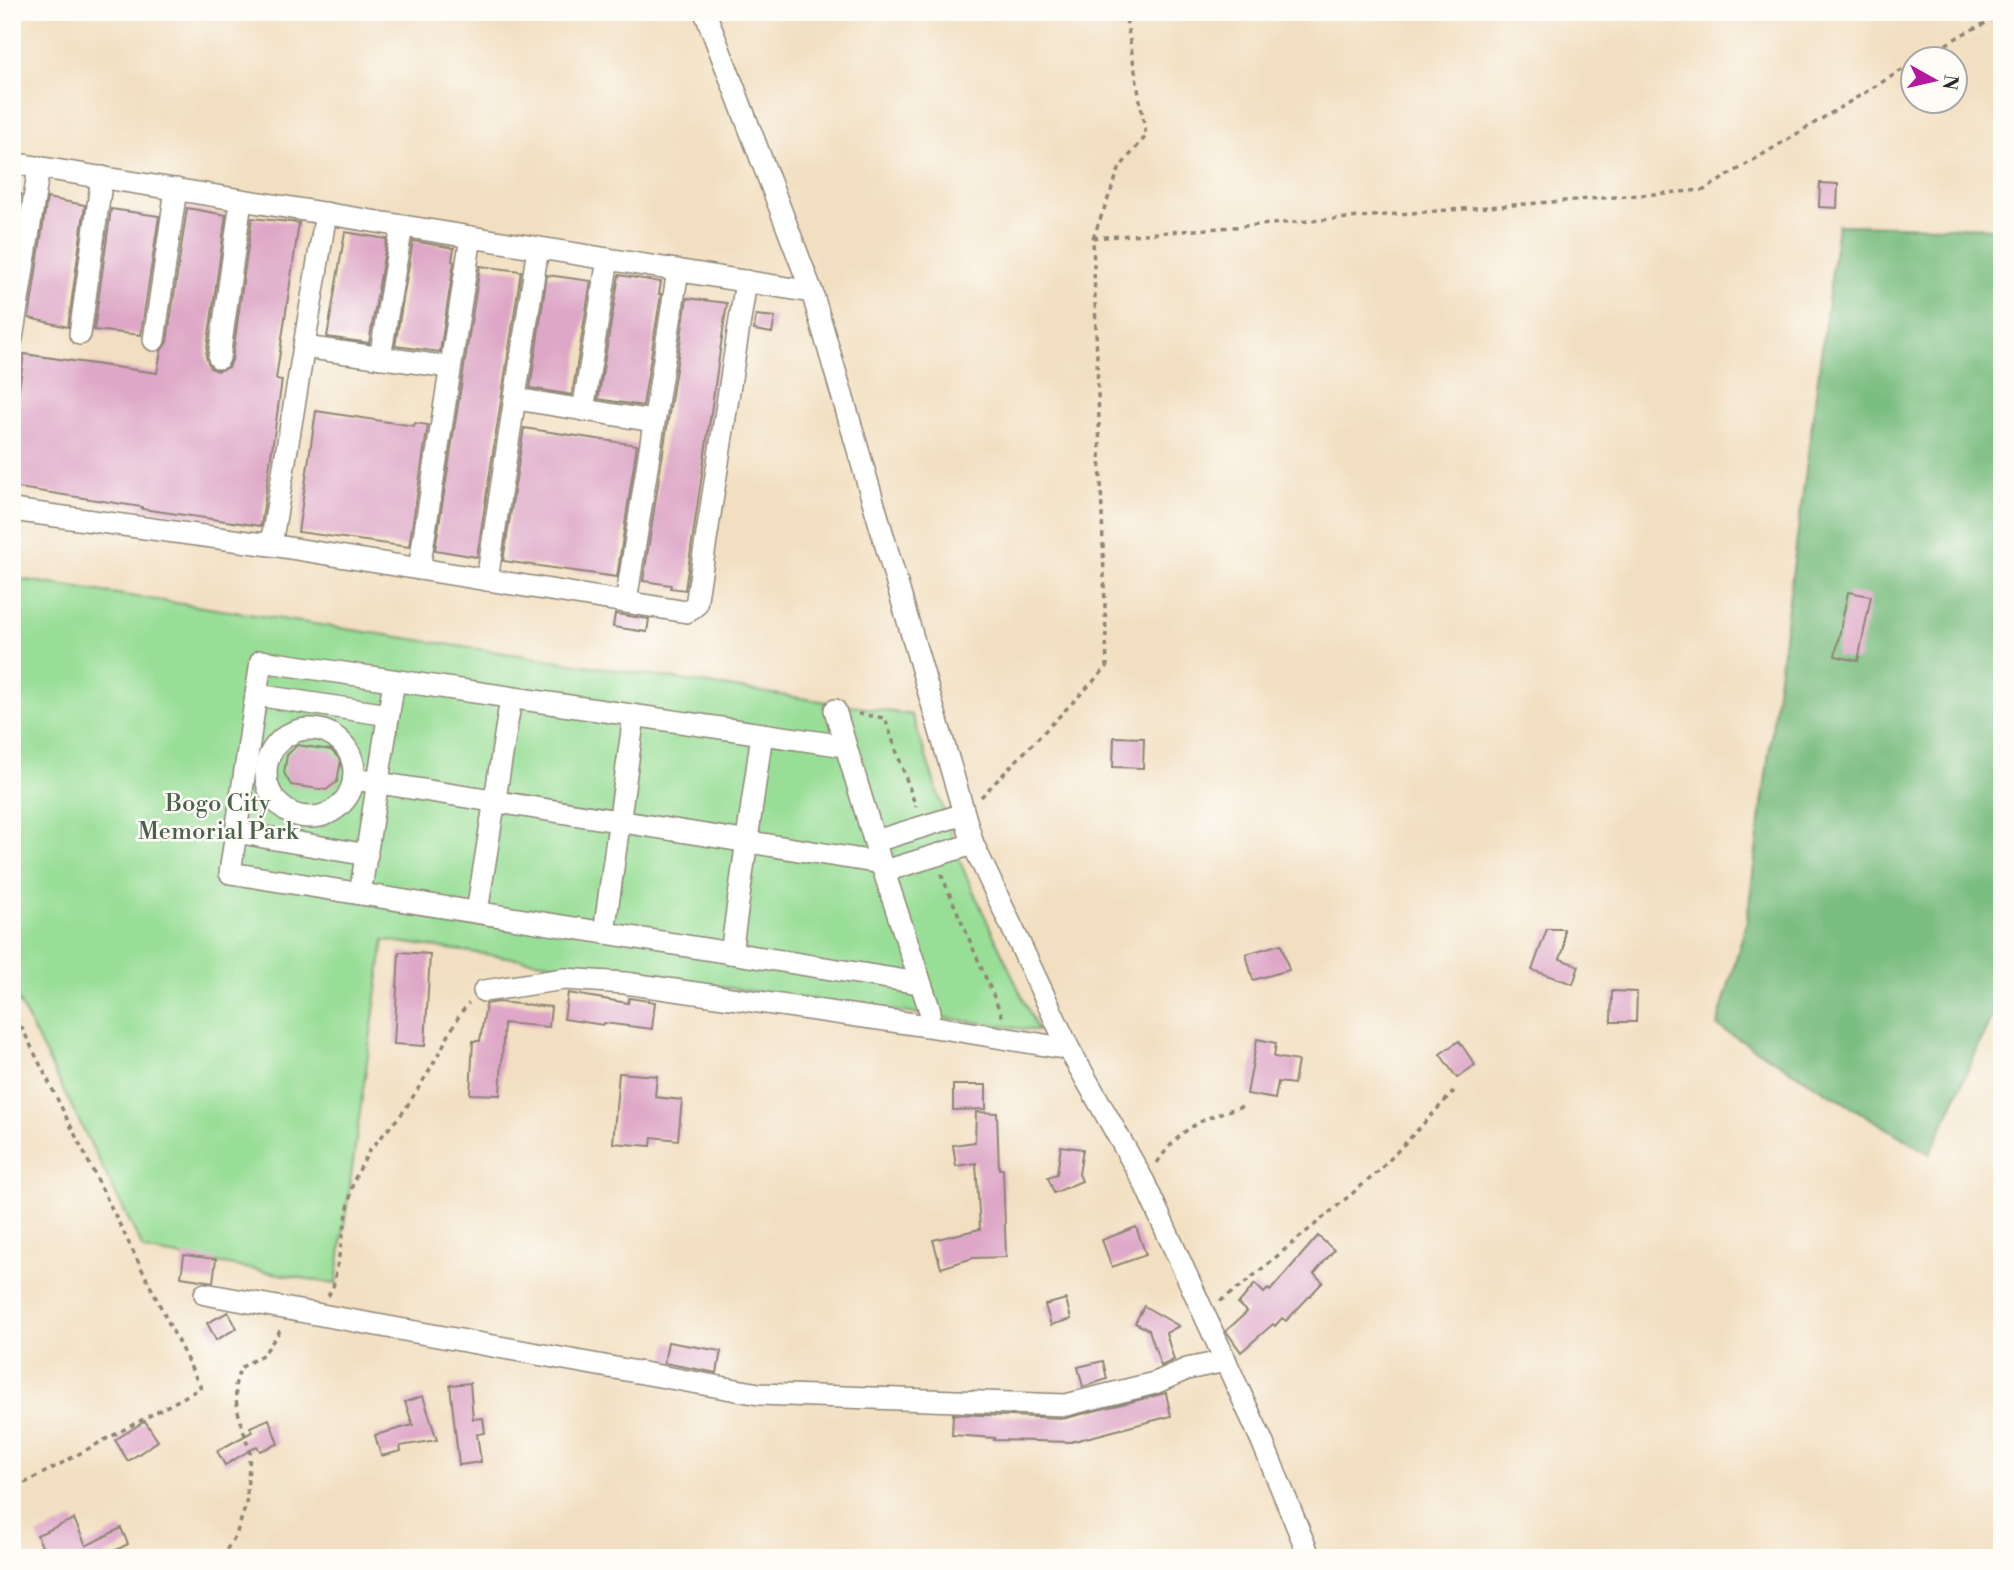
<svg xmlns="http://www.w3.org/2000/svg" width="2014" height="1570" viewBox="0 0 2014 1570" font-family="'Libre Bodoni',serif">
	<rect width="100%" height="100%" fill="#fdfcf7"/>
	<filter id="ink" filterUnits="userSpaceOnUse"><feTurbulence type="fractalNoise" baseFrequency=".0143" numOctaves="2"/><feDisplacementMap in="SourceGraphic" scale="14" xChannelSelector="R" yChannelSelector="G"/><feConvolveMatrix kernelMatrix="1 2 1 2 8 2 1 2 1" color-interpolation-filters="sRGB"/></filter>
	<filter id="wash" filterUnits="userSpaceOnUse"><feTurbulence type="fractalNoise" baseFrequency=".00686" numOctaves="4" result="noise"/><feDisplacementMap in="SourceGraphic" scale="28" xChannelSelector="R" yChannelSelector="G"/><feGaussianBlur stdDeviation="1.57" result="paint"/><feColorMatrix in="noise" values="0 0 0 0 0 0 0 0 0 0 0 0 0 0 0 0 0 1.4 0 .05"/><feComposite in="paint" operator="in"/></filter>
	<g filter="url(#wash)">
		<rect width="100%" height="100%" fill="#f2dfc1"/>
		<!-- green -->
		<polygon fill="#99de97" stroke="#628461" stroke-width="2" points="12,578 912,715 963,869 1038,1031 384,940 336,1284 144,1250 12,988"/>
		<!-- forest -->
		<polygon fill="#7abd80" stroke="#527456" stroke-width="2" points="1838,225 2002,228 2002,994 1930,1154 1717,1026 1747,920"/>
		<g id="blocks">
			<!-- building -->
			<g fill="#dea7c7">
				<polygon points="1820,183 1838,184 1837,208 1819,207"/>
				<polygon points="12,193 21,194 12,253"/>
				<polygon points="47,198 85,205 68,327 29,318"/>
				<polygon points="187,208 226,215 206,356 210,368 218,371 229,367 232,360 252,218 299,223 276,379 282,380 261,526 142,509 142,507 12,487 12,437 24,354 157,373 161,351 167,342"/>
				<polygon points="111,209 159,216 141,335 94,330"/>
				<polygon points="345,232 387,239 369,343 327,337"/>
				<polygon points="413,241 454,248 452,261 454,262 440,352 395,346"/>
				<polygon points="480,266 521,271 477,557 435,550"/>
				<polygon points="547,275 591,281 572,395 530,388"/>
				<polygon points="619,275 661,282 659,294 661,294 643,406 598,399"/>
				<polygon points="687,298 727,303 685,590 670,588 671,585 643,581"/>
				<polygon points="756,315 775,317 772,333 754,330"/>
				<polygon points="316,411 414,426 415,423 428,425 409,547 298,532"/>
				<polygon points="524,428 637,445 617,577 503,561"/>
				<polygon points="1848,592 1871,596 1858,661 1835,656"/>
				<polygon points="615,614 649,619 647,632 613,627"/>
				<polygon points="1114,737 1144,738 1143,768 1113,767"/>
				<polygon points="297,745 331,750 341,760 337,782 326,790 291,785 284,773 287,755"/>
				<polygon points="1547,929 1564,929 1564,948 1560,959 1579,966 1573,984 1532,970"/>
				<polygon points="1281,944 1289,970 1253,980 1246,954"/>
				<polygon points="399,952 430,954 425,1046 394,1044"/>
				<polygon points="1612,991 1637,992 1636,1022 1611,1022"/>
				<polygon points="568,993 628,1003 629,998 655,1002 652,1029 604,1023 603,1025 564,1019"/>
				<polygon points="498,1002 551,1007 549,1027 504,1023 500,1095 470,1094 473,1041 480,1041 486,1004"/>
				<polygon points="1257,1039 1276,1043 1274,1057 1298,1061 1294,1084 1278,1082 1275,1099 1247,1094"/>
				<polygon points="1459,1041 1475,1065 1457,1078 1440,1054"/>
				<polygon points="619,1073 657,1076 655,1097 682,1100 678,1140 652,1137 651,1146 613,1143"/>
				<polygon points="953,1085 986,1085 986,1109 953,1110"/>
				<polygon points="976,1112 997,1113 999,1169 1003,1169 1006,1257 973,1258 941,1268 933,1240 980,1229 976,1163 956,1166 953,1145 975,1142"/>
				<polygon points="1061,1146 1083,1149 1079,1174 1082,1181 1054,1193 1048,1177 1057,1174"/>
				<polygon points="1136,1227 1146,1255 1112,1267 1102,1240"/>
				<polygon points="1318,1236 1334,1250 1314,1274 1323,1282 1286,1321 1282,1318 1275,1326 1273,1324 1241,1352 1226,1331 1247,1312 1238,1304 1255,1284 1264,1293 1268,1289 1270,1291"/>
				<polygon points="184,1255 216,1259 213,1282 181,1277"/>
				<polygon points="1066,1299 1071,1319 1051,1325 1045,1305"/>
				<polygon points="1144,1306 1179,1326 1166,1333 1174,1360 1161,1366 1149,1330 1135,1323"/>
				<polygon points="228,1312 237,1328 216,1340 207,1323"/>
				<polygon points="668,1342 721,1351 717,1373 664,1363"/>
				<polygon points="1103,1361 1107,1379 1083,1387 1078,1367"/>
				<polygon points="470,1383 473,1419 483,1418 485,1433 477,1434 481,1462 459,1465 450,1385"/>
				<polygon points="1166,1393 1171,1416 1071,1442 994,1440 995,1438 952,1435 953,1414 1066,1418"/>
				<polygon points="423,1396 437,1440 400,1446 401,1451 381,1456 375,1435 413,1425 405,1402"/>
				<polygon points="269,1419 278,1444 260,1451 257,1446 225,1465 217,1451 252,1432 250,1427"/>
				<polygon points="145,1421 158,1441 128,1461 115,1440"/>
				<polygon points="74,1519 86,1546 121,1528 128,1544 101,1558 47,1558 37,1535"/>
			</g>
		</g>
	</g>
	<g filter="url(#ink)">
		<use href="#blocks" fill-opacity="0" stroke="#8e8576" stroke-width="2"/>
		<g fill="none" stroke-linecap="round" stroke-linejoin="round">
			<defs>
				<g id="minor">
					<polyline points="705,12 812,292 973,844 1069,1049 1144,1182 1262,1441 1310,1558"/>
					<polyline points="12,163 812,292"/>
					<polyline points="80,334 102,177"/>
					<polyline points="12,339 39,167"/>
					<polyline points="154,340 176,189"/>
					<polyline points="304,347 449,367"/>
					<polyline points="219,358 241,201"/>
					<polyline points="380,358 402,226"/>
					<polyline points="516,399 653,421"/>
					<polyline points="583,410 608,259"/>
					<polyline points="12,510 271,545 687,612 696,605 746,281"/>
					<polyline points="271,545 326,213"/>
					<polyline points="419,569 471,237"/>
					<polyline points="487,580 538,248"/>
					<polyline points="626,602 678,270"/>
					<polyline points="256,695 389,715"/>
					<polyline points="835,710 881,863 930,1011"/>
					<circle cx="310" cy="773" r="44"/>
					<polyline points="845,746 261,661 230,873 919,983"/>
					<polyline points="354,779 881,863"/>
					<polyline points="236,832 367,855"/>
					<polyline points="876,841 964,814"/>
					<polyline points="885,871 973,844"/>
					<polyline points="360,894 394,681"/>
					<polyline points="477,912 511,698"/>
					<polyline points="604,933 634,716"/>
					<polyline points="731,953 762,734"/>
					<polyline points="484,991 564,979 625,983 942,1028 1069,1049"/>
					<polyline points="205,1294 759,1394 1066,1405 1155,1383 1187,1369 1226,1361"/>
				</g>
			</defs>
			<!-- minor casing -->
			<use href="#minor" stroke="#8e8576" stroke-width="24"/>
			<!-- path -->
			<g stroke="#8e8576" stroke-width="3.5" stroke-dasharray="5 5" stroke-linecap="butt">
				<polyline points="1920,60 1963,34 2002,15"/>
				<polyline points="1093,238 1704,190 1912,64"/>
				<polyline points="858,714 885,718 916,807"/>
				<polyline points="981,797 1107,667 1093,238 1120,167 1146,136 1125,12"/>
				<polyline points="941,874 1003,1018"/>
				<polyline points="12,1008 201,1388 12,1490"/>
				<path d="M1157,1163C1181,1127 1204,1117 1244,1106"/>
				<polyline points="328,1296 333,1288 353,1182 369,1151 404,1111 431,1068 460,1014 469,1003"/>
				<polyline points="1220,1301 1240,1287 1378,1172 1457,1088"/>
				<polyline points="221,1558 236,1535 246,1505 250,1453 237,1408 235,1386 240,1368 264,1354 281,1329"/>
			</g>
			<!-- minor -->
			<use href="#minor" stroke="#fff" stroke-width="21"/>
		</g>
	</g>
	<g text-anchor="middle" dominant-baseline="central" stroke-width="5" stroke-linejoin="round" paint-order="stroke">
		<!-- park labels -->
		<g font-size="24" fill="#4c614b" stroke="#fdfcf7">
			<text x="218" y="804">Bogo City<tspan x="218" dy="28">Memorial Park</tspan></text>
		</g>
	</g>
	<!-- margin -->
	<rect width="2014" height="1570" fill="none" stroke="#fdfcf7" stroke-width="42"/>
	<!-- north arrow -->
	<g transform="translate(1934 80) rotate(98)"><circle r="33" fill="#fdfcf7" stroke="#a9a8a5" stroke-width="2"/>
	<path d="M0-5L12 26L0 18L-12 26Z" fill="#b5179e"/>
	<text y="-10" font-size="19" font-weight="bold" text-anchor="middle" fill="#2b2b2b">N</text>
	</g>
</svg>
